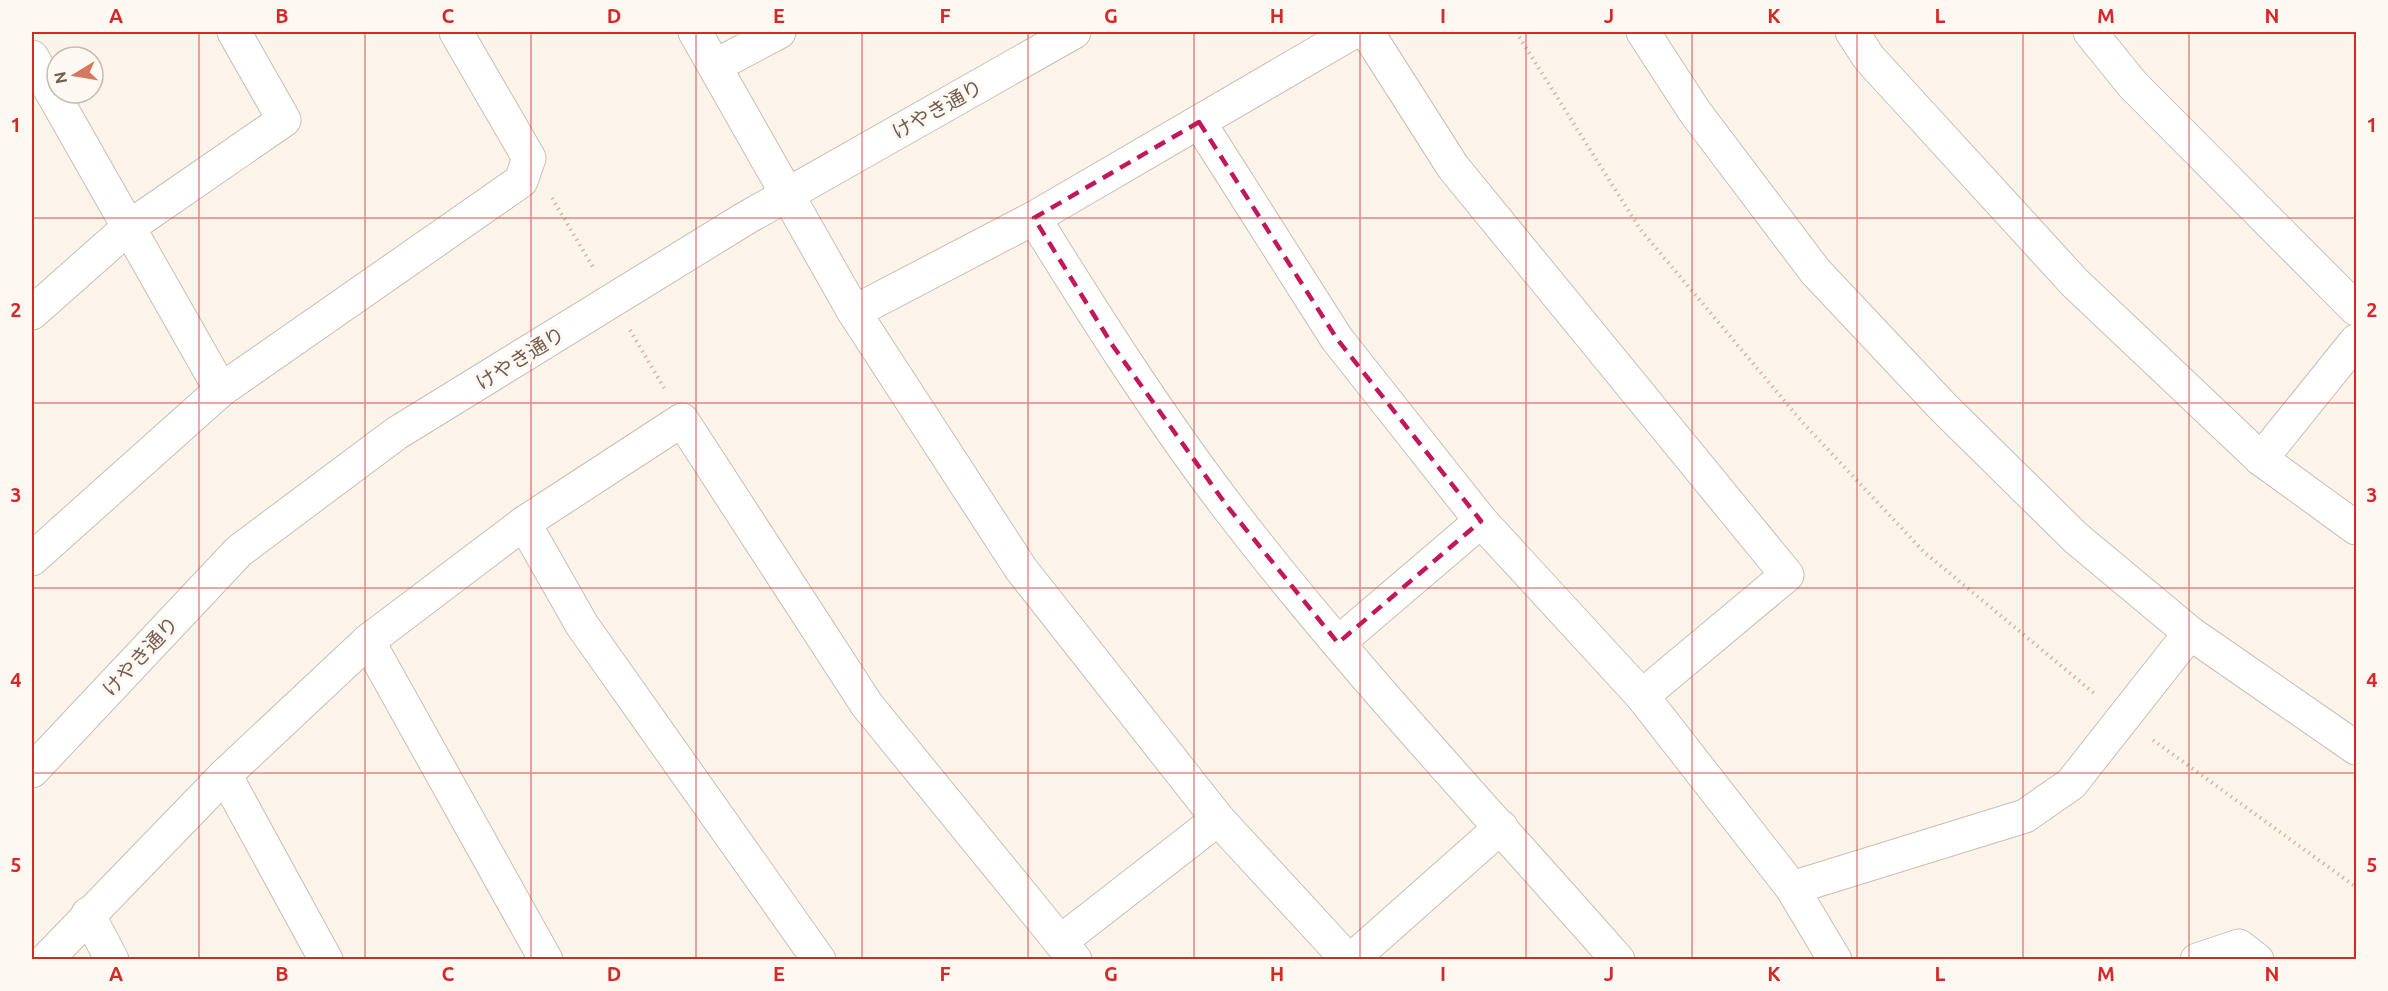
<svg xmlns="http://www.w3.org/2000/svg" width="2388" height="991" viewBox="0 0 2388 991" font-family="Ubuntu,'Noto Sans JP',sans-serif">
	<rect width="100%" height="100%" fill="#fbf4eb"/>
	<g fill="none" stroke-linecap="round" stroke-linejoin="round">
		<defs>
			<g id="minor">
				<polyline points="695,32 854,312 1021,569 1218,819 1348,960"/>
				<polyline points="1367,32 1453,167 1787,575 1642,696"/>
				<polyline points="1643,32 1695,112 1815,271 1943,407 2076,538 2190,633 2356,748"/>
				<polyline points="1852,32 1869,58 2075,283 2261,459 2356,528"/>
				<polyline points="2090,32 2133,85 2356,309"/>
				<polyline points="32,57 221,390"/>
				<polyline points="715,66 779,32"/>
				<polyline points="1199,122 1337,339 1481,521 1642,696 1792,888 1835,960"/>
				<path d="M1034,218C1095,316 1157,414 1227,506C1348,664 1486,810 1618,960"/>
				<polyline points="854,312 1034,218 1353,32"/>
				<polyline points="32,313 129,227 284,120 234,32"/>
				<polyline points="2261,459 2356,341"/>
				<polyline points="524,523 582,625 819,960"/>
				<polyline points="32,559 221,390 521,181 529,158 456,32"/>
				<polyline points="368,641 546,960"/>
				<polyline points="1338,643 1481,521"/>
				<polyline points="32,771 239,551 397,433 746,218 1074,32"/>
				<polyline points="225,775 326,960"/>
				<polyline points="1792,888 2025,816 2071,784 2190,633"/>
				<polyline points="88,914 112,960"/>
				<polyline points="1060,942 1218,819"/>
				<polyline points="46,960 225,775 368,641 524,523 682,420 867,705 1075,960"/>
				<polyline points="1351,960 1501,827"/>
				<polyline points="2197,960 2239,946 2257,960"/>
			</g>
		</defs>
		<!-- minor casing -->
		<use href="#minor" stroke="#ccbdb1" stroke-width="35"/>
		<!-- path -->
		<g stroke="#d2b8a8" stroke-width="4" stroke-dasharray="1.5 4.5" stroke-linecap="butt">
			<polyline points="1516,32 1640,229 1803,423 1924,552 2095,694"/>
			<polyline points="552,198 594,269"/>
			<polyline points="630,330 664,388"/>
			<polyline points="2153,740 2356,887"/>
		</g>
		<!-- minor -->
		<use href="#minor" stroke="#fff" stroke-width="33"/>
	</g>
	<!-- marked area -->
	<path fill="none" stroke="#c2185b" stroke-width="4.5" stroke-dasharray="12 8" stroke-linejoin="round" d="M1199,122L1337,339L1481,521L1338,643L1227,506L1113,346L1034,218Z"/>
	<!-- grid -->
	<path fill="none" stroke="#d62828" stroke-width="1.5" stroke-opacity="0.55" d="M199,32V960M365,32V960M531,32V960M696,32V960M862,32V960M1028,32V960M1194,32V960M1360,32V960M1526,32V960M1692,32V960M1857,32V960M2023,32V960M2189,32V960M32,218H2356M32,403H2356M32,588H2356M32,773H2356"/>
	<g text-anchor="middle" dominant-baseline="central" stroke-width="6" stroke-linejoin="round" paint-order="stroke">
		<!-- street labels -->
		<g font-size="20" fill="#735c50" stroke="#fdf8f1">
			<text transform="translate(937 109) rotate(-29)">けやき通り</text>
			<text transform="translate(520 358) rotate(-32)">けやき通り</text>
			<text transform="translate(140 656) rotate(-47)">けやき通り</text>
		</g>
	</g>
	<!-- border -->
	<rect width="2388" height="991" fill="none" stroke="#fdf8f1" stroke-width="66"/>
	<!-- north arrow -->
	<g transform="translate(75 75) rotate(259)"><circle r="28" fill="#fdf8f1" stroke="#c6bab1" stroke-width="1.5"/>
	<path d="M0-4.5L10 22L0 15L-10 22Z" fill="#d7785e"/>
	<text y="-9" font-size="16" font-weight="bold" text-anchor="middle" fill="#735c50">N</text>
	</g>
	<rect x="33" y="33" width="2322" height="925" fill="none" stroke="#d62828" stroke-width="2"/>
	<g font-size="20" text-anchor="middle" font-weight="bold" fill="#d62828">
		<text x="116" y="23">A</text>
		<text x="282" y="23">B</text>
		<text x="448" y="23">C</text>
		<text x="614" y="23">D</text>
		<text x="779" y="23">E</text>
		<text x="945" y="23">F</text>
		<text x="1111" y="23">G</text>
		<text x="1277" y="23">H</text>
		<text x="1443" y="23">I</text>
		<text x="1609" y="23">J</text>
		<text x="1774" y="23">K</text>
		<text x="1940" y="23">L</text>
		<text x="2106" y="23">M</text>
		<text x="2272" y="23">N</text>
		<text x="16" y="132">1</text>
		<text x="2372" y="132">1</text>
		<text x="16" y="317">2</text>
		<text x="2372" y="317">2</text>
		<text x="16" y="502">3</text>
		<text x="2372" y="502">3</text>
		<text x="16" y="687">4</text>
		<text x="2372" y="687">4</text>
		<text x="16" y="872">5</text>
		<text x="2372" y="872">5</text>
		<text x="116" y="981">A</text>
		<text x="282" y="981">B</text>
		<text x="448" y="981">C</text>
		<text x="614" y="981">D</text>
		<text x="779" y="981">E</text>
		<text x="945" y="981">F</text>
		<text x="1111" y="981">G</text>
		<text x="1277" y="981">H</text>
		<text x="1443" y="981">I</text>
		<text x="1609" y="981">J</text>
		<text x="1774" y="981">K</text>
		<text x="1940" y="981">L</text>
		<text x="2106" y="981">M</text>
		<text x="2272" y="981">N</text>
	</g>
</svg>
